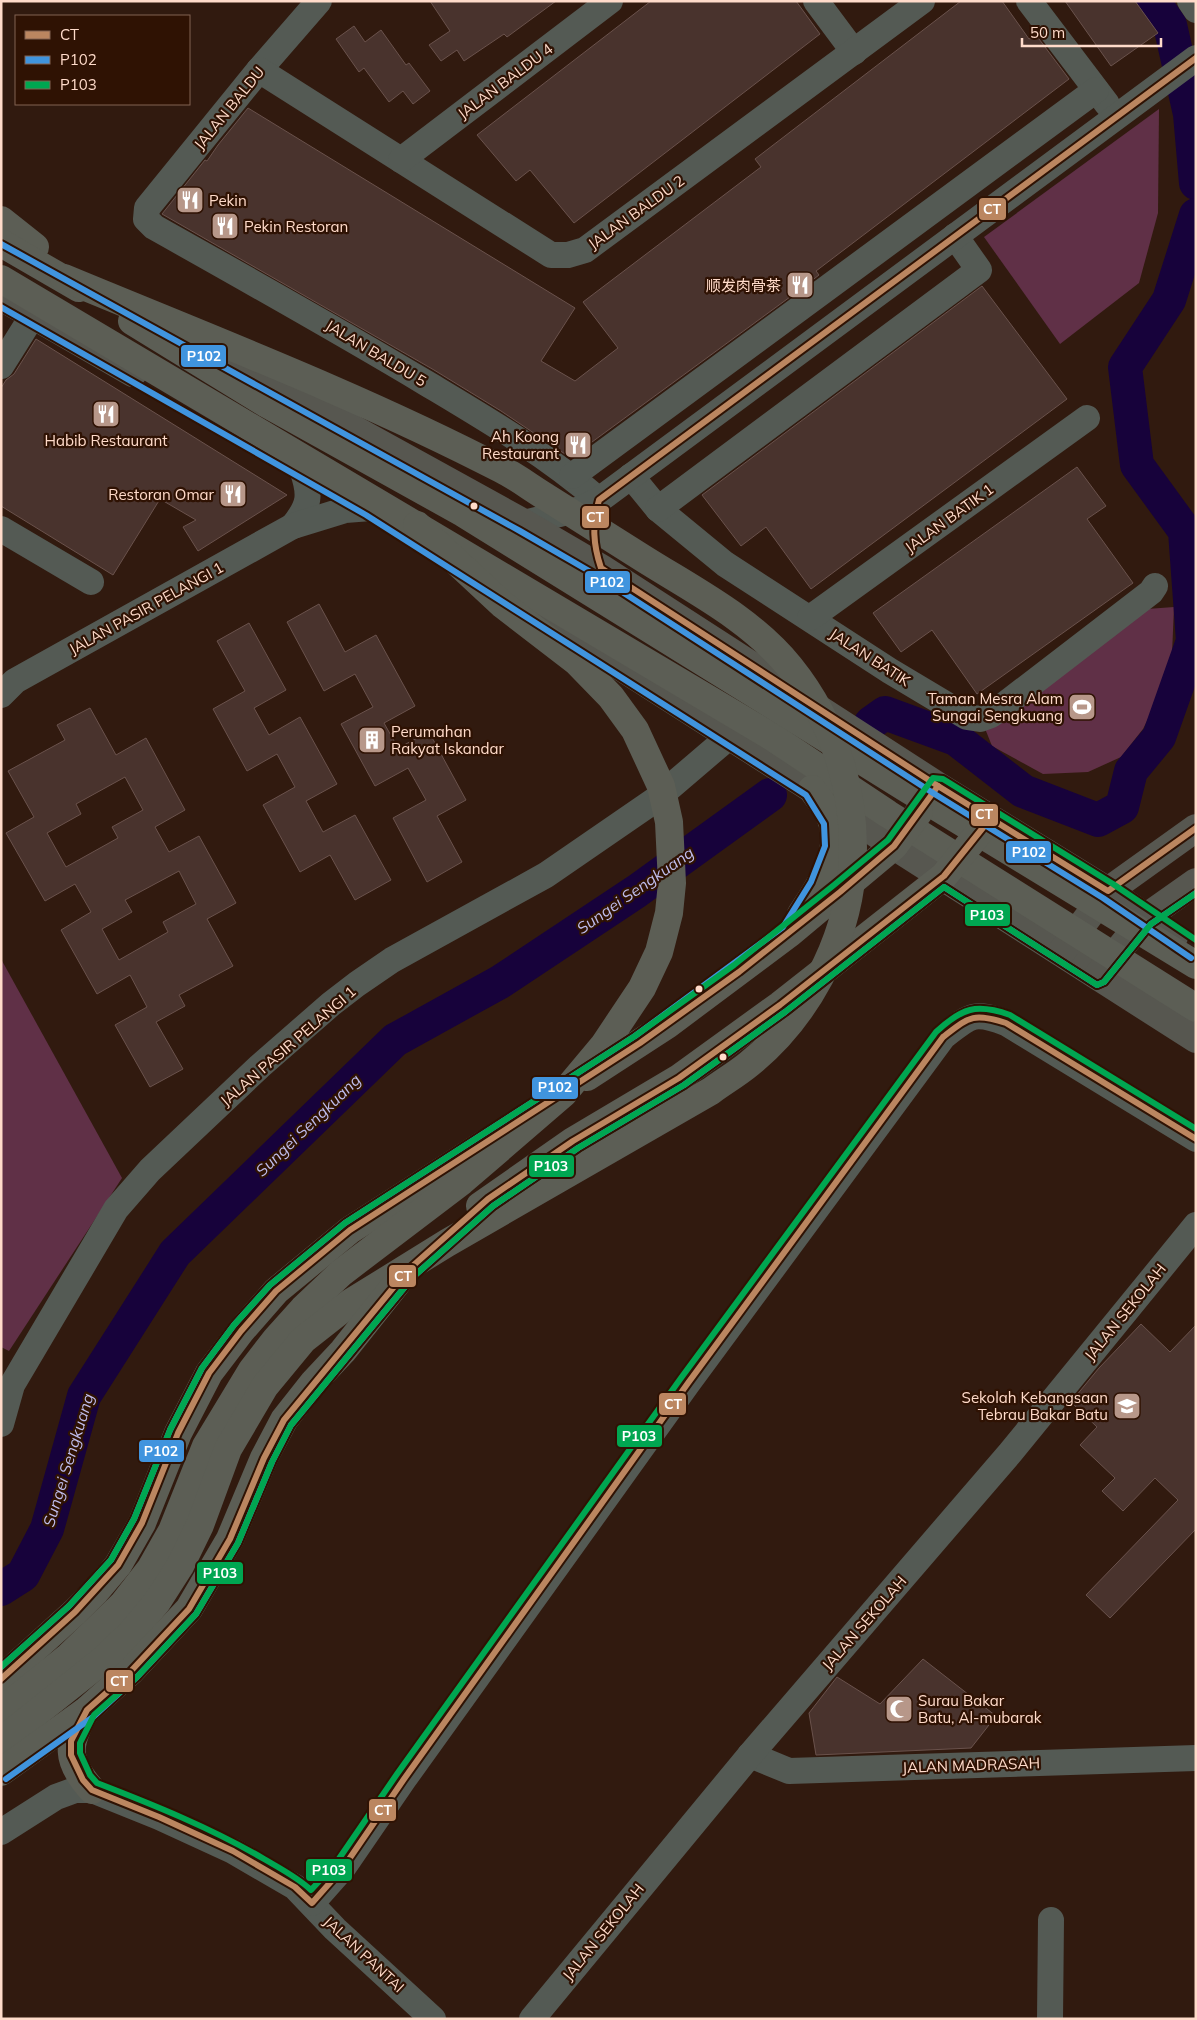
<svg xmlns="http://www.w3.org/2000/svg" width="1197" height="2020" viewBox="0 0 1197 2020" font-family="Mulish,'Noto Sans SC',sans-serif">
	<rect width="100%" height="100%" fill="#311a0f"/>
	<!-- green -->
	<g fill="#603047">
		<polygon points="1159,109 1158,213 1139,283 1060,344 984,237"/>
		<polygon points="1174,607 1172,654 1163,689 1143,729 1121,757 1088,772 1043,774 992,746 984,726 1147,609"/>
		<polygon points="1,959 122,1178 9,1351 1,1347"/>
	</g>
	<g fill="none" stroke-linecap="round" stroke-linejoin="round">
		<!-- river -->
		<g stroke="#17023b" stroke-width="34">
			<polyline points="1153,1 1170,25 1190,114 1196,183"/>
			<polyline points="871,723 885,713 956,739 1023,791 1098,820 1122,807 1131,771 1159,737 1193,641 1185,531 1137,465 1125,367 1169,300 1196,215"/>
			<polyline points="1,1589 23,1575 47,1529 84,1396 175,1253 395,1040 500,982 637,891 770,795"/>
		</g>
	</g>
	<!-- building -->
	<g fill="#49332d" stroke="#6a524c" fill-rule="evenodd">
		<polygon points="430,1 556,1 507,37 504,34 464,61 457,50 441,61 429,45 450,31"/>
		<polygon points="651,1 796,1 820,34 574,223 530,170 516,181 477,135"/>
		<polygon points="961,1 1002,1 1029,39 1036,35 1069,79 816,271 819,275 805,286 577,453 565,454 501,411 434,370 162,214 205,160 207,161 218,145 248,108 575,308 541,361 575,381 618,348 583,302 761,167 755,159"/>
		<polygon points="1065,1 1135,1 1158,33 1111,66"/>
		<polygon points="354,26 365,42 381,30 406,65 409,63 430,91 413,104 403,91 389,102 364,68 359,72 336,39"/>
		<polygon points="982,286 1067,399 811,589 766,527 741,546 702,495"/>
		<polygon points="36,339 287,495 198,551 183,527 196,520 160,499 113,575 1,506 1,388 6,380 14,374"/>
		<polygon points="1077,467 1106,506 1087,519 1133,583 977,694 932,630 901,652 873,613"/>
		<polygon points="319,604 345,652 376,635 415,706 384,723 398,748 429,732 466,800 437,816 462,862 427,882 393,818 426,800 408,768 375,786 341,724 373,707 355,674 324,691 287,622"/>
		<polygon points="249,623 286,690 254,708 269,735 300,717 337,784 306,801 323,832 355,815 391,880 355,900 330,855 300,872 263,805 295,787 277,754 247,771 213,709 245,691 217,641"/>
		<path d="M90,708L116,755L146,738L185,810L155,827L169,852L199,836L236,903L207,919L233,966L179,995L185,1006L156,1022L183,1069L150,1087L115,1025L147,1007L130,975L97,994L61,930L91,912L75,884L45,901L6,833L34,817L8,771L65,740L57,725ZM125,777L143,810L112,827L118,838L66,867L47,833L81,814L76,804ZM179,871L196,904L163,922L168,932L119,960L102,929L132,912L125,900Z"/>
		<polygon points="1141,1324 1170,1352 1196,1325 1196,1529 1110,1618 1086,1595 1178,1500 1155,1478 1123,1511 1102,1491 1115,1478 1080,1445 1097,1427 1071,1402 1099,1368"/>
		<polygon points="923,1659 996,1716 971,1748 816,1755 809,1713 837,1677 880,1704"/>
	</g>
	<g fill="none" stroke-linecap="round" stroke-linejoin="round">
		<!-- minor -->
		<g stroke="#545a54" stroke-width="26">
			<path d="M319,1L259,70L147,208L146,219L154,227C245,278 336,329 426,383C486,419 546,454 599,500"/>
			<polyline points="816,1 854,52"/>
			<polyline points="1029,1 1107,104"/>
			<polyline points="1190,1 1196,10"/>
			<polyline points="259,70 551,255 568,255 585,250 922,1"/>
			<polyline points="401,160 610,1"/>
			<polyline points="1,366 33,315"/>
			<polyline points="572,476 1096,90"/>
			<polyline points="631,476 658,509 725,564 890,671 967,717 980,719 991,715 1151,592 1155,586"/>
			<polyline points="658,509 979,270 955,236"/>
			<polyline points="524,523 580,509 599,500 1196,58"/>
			<path d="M293,526C310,505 311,495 302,469"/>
			<polyline points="1,529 91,582"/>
			<polyline points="810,618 1087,418"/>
			<polyline points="1,695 15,681 293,526 345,510 371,508"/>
			<polyline points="1,1424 12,1385 116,1209 150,1170 260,1066 331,1004 357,984 392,960 546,875 655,800 730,736"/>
			<polyline points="750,1755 789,1771 1196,1758"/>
			<polyline points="1,1832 56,1797 75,1790 92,1790 159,1817 233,1851 295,1887 335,1929 433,2019"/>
			<path d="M312,1903L343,1868L404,1779L688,1383L943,1037C970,1016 972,1010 1006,1023L1196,1139"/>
			<polyline points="532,2019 750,1755 1010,1453 1196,1225"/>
			<polyline points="1050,2019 1051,1920"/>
		</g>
		<!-- major -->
		<g stroke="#575750" stroke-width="28">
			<polyline points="1,297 133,373"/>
			<polyline points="196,342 524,523 601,568 938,786 1108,891 1174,937"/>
			<polyline points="508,595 812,789 894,846 1196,1039"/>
			<polyline points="1062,951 1108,891 1196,828"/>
			<polyline points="1098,975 1145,918 1196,882"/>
		</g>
		<!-- highway -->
		<g stroke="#5c5e55" stroke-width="28">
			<polyline points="1,220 35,247"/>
			<polyline points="1,243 79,288"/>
			<polyline points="1,279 774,738 888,814 1196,1008"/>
			<polyline points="132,321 267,404 463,513 906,788 1196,965"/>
			<path d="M801,914C818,889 842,855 832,822C829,810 819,800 812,789"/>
			<polyline points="587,1077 667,1025 790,933 894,846 919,812"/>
			<polyline points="480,1206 573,1141 679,1078 780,1005 944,876 990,819"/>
			<polyline points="1,1679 75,1612 96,1591 118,1565 142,1523 178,1433 209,1373 241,1331 276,1291 350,1230 484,1144"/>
			<polyline points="1,1711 67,1658 123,1604 151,1568 172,1531 206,1446 252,1370 276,1339 303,1309 341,1273 462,1181 563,1094 604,1045 642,988 659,952 669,913 672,883 669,822 661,786 635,730 611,697 577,662 503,605 417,525"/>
			<path d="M86,1711C67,1744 65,1760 92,1790"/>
			<path d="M1,1741L103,1660L132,1632L157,1602L180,1566L200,1525L228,1449L265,1386L303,1340L350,1303L447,1243L711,1091C723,1082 737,1074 749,1064C806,1018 846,944 852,871C858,798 836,724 790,667C750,618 693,590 641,557C609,537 578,517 546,497C531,488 517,477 501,469C360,396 211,339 64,278"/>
			<polyline points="1,1772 87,1710 131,1671 189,1609 230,1539 264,1458 284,1420 314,1382 343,1351 397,1283"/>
		</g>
		<defs>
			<g id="bus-1">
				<path d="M1196,58L599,500C592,525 593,544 601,568L938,786L1108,891L1196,828"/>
				<path d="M990,819L944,876L780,1005L679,1078L573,1141L488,1199L407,1271L284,1420L264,1458L230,1539L189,1609L131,1671L87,1710L71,1741V1755L83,1780L92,1790L159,1817L233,1851L295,1887L312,1903L343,1868L404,1779L688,1383L943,1037C969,1017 973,1012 1006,1023L1196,1139"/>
				<polyline points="1,1679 75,1612 118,1565 142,1523 178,1433 209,1373 241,1331 276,1291 350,1230 640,1043 739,972 840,892 894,846 938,786"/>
			</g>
			<g id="bus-2">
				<polyline points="1,244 520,531 596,575 933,793 1103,898 1191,958"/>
				<polyline points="1,307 366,515 806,795 824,824 825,846 811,882 783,927 635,1036 345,1223 270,1285 234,1325 202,1368 170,1430 134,1519 111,1560 69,1606 1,1667"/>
				<polyline points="6,1779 93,1717 137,1677 196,1614 238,1543 272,1462 291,1425 413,1277 493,1206 578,1148 684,1085 785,1012 944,887 1097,985 1104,982 1151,924 1196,893"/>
			</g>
			<g id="bus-3">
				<path d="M1196,893L1151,924L1104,982L1097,985L944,887L785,1012L684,1085L578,1148L493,1206L413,1277L291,1425L272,1462L238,1543L196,1614L137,1677L94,1715L80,1743V1753L90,1775L97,1783C154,1805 211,1828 264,1859C281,1869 297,1877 311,1890L336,1863L397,1774L681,1378L936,1032C962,1008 976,1003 1010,1015L1196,1129"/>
				<polyline points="1,1667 69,1606 111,1560 134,1519 170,1430 202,1368 234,1325 270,1285 345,1223 635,1036 734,965 834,885 888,840 933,778 943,779 1113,884 1196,940"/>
			</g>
		</defs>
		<!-- bus-1 casing -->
		<use href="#bus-1" stroke="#2f1203" stroke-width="10"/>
		<!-- bus-2 casing -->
		<use href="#bus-2" stroke="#2f1203" stroke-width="10"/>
		<!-- bus-3 casing -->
		<use href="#bus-3" stroke="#2f1203" stroke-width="10"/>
		<!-- bus-1 -->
		<use href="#bus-1" stroke="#bb8660" stroke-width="6"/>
		<!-- bus-2 -->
		<use href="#bus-2" stroke="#4094de" stroke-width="6"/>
		<!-- bus-3 -->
		<use href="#bus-3" stroke="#00a651" stroke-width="6"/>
	</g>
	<!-- icons -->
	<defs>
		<symbol id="restaurant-square" viewBox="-11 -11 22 22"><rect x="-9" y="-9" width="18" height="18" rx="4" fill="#b79789" stroke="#2f1203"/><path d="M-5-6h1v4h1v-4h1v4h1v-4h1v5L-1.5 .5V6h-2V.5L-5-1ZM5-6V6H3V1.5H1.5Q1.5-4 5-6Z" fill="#fff"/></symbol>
		<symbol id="stadium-square" viewBox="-11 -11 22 22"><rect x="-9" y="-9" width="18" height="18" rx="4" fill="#b79789" stroke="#2f1203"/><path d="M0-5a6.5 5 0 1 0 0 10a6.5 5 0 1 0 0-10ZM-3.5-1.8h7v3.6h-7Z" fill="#fff"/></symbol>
		<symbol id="building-square" viewBox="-11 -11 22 22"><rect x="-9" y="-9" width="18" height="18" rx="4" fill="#b79789" stroke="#2f1203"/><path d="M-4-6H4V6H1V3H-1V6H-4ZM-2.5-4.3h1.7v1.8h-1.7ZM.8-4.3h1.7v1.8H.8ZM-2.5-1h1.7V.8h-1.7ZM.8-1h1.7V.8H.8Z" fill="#fff"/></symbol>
		<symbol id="school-square" viewBox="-11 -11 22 22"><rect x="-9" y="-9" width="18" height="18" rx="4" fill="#b79789" stroke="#2f1203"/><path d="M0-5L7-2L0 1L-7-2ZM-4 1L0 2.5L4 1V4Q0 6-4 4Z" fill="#fff"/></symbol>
		<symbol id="mosque-square" viewBox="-11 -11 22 22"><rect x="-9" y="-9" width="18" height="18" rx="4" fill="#b79789" stroke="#2f1203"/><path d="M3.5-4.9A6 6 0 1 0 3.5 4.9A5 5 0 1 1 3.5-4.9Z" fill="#fff"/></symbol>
	</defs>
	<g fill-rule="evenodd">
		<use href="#restaurant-square" x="174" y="184" width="32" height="32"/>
		<use href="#restaurant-square" x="209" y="210" width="32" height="32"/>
		<use href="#restaurant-square" x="784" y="269" width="32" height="32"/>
		<use href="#restaurant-square" x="90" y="398" width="32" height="32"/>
		<use href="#restaurant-square" x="562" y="429" width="32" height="32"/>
		<use href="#restaurant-square" x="217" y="478" width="32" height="32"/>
		<use href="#stadium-square" x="1066" y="691" width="32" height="32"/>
		<use href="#building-square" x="356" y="724" width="32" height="32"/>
		<use href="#school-square" x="1111" y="1390" width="32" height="32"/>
		<use href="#mosque-square" x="883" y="1693" width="32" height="32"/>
	</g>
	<!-- markers -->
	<g fill="#ffdbca" stroke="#2f1203" stroke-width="2">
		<circle cx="474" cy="506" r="4.5"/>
		<circle cx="699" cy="989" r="4.5"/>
		<circle cx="723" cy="1057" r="4.5"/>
	</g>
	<g text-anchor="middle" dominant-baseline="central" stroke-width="4.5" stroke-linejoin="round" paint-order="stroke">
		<!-- street labels -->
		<g font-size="15" fill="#ffdbca" stroke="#2f1203">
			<text transform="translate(505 81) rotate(-37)">JALAN BALDU 4</text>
			<text transform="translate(229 108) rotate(-51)">JALAN BALDU</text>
			<text transform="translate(636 212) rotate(-36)">JALAN BALDU 2</text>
			<text transform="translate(376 353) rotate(31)">JALAN BALDU 5</text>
			<text transform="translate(949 518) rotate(-36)">JALAN BATIK 1</text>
			<text transform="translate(146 608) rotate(-29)">JALAN PASIR PELANGI 1</text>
			<text transform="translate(870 657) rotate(33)">JALAN BATIK</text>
			<text transform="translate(288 1046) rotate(-41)">JALAN PASIR PELANGI 1</text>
			<text transform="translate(1125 1312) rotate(-51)">JALAN SEKOLAH</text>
			<text transform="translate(864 1623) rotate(-49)">JALAN SEKOLAH</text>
			<text transform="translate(971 1765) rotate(-2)">JALAN MADRASAH</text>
			<text transform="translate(603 1932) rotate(-51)">JALAN SEKOLAH</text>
			<text transform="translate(364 1954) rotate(43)">JALAN PANTAI</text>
		</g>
		<!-- poi labels -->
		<g font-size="15" fill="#ffdbca" stroke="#2f1203" text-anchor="end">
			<text x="209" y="200" text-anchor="start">Pekin</text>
			<text x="244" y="226" text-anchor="start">Pekin Restoran</text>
			<text x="781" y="285">顺发肉骨茶</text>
			<text x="559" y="436">Ah Koong<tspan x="559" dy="17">Restaurant</tspan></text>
			<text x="106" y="440" text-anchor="middle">Habib Restaurant</text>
			<text x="214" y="494">Restoran Omar</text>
			<text x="1063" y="698">Taman Mesra Alam<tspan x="1063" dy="17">Sungai Sengkuang</tspan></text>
			<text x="391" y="731" text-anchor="start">Perumahan<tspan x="391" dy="17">Rakyat Iskandar</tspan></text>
			<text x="1108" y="1397">Sekolah Kebangsaan<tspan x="1108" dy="17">Tebrau Bakar Batu</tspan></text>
			<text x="918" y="1700" text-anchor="start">Surau Bakar<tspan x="918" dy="17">Batu, Al-mubarak</tspan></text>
		</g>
		<!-- water labels -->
		<g font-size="16" font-style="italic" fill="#bfbded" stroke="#2f1203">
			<text transform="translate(635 890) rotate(-35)">Sungei Sengkuang</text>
			<text transform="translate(308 1125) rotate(-44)">Sungei Sengkuang</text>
			<text transform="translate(68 1460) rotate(-73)">Sungei Sengkuang</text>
		</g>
	</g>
	<g stroke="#2f1203" stroke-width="2">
		<rect x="978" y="197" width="29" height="24" rx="5" fill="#bb8660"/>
		<rect x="180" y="344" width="47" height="24" rx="5" fill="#4094de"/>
		<rect x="581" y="505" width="29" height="24" rx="5" fill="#bb8660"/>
		<rect x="584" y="570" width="47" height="24" rx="5" fill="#4094de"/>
		<rect x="970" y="803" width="29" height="24" rx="5" fill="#bb8660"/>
		<rect x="1005" y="840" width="47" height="24" rx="5" fill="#4094de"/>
		<rect x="964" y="903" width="47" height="24" rx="5" fill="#00a651"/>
		<rect x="531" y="1076" width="48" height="24" rx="5" fill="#4094de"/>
		<rect x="528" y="1154" width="47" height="24" rx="5" fill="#00a651"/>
		<rect x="388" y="1264" width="29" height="24" rx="5" fill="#bb8660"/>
		<rect x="658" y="1392" width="29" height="24" rx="5" fill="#bb8660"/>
		<rect x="616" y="1424" width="47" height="24" rx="5" fill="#00a651"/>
		<rect x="138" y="1439" width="47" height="24" rx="5" fill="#4094de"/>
		<rect x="196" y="1561" width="48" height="24" rx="5" fill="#00a651"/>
		<rect x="105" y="1669" width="29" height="24" rx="5" fill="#bb8660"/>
		<rect x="368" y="1798" width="29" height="24" rx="5" fill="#bb8660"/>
		<rect x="305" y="1858" width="48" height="24" rx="5" fill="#00a651"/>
	</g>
	<g font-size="14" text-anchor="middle" font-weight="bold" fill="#fff">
		<text x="992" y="214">CT</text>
		<text x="204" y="361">P102</text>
		<text x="595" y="522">CT</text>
		<text x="607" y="587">P102</text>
		<text x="984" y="819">CT</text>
		<text x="1029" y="857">P102</text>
		<text x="987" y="920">P103</text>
		<text x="555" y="1092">P102</text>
		<text x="551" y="1171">P103</text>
		<text x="403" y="1281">CT</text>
		<text x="673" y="1409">CT</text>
		<text x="639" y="1441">P103</text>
		<text x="161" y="1456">P102</text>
		<text x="220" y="1578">P103</text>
		<text x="119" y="1686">CT</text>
		<text x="383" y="1815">CT</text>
		<text x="329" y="1875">P103</text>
	</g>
	<!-- border -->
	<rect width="1197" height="2020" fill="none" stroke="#ffdbca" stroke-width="5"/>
	<!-- legend -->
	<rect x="15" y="15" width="175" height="90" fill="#2f1203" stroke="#826253"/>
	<rect x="25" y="31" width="25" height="8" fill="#bb8660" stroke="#826253"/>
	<text x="60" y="40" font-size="15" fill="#ffdbca">CT</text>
	<rect x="25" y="56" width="25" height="8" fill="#4094de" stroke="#826253"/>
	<text x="60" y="65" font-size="15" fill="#ffdbca">P102</text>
	<rect x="25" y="81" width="25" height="8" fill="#00a651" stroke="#826253"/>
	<text x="60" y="90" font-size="15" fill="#ffdbca">P103</text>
	<!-- scale -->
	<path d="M1022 38v8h139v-8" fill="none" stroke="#ffdbca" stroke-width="2.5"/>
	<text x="1030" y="38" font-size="15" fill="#ffdbca" stroke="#2f1203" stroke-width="4" paint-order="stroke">50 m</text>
</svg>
